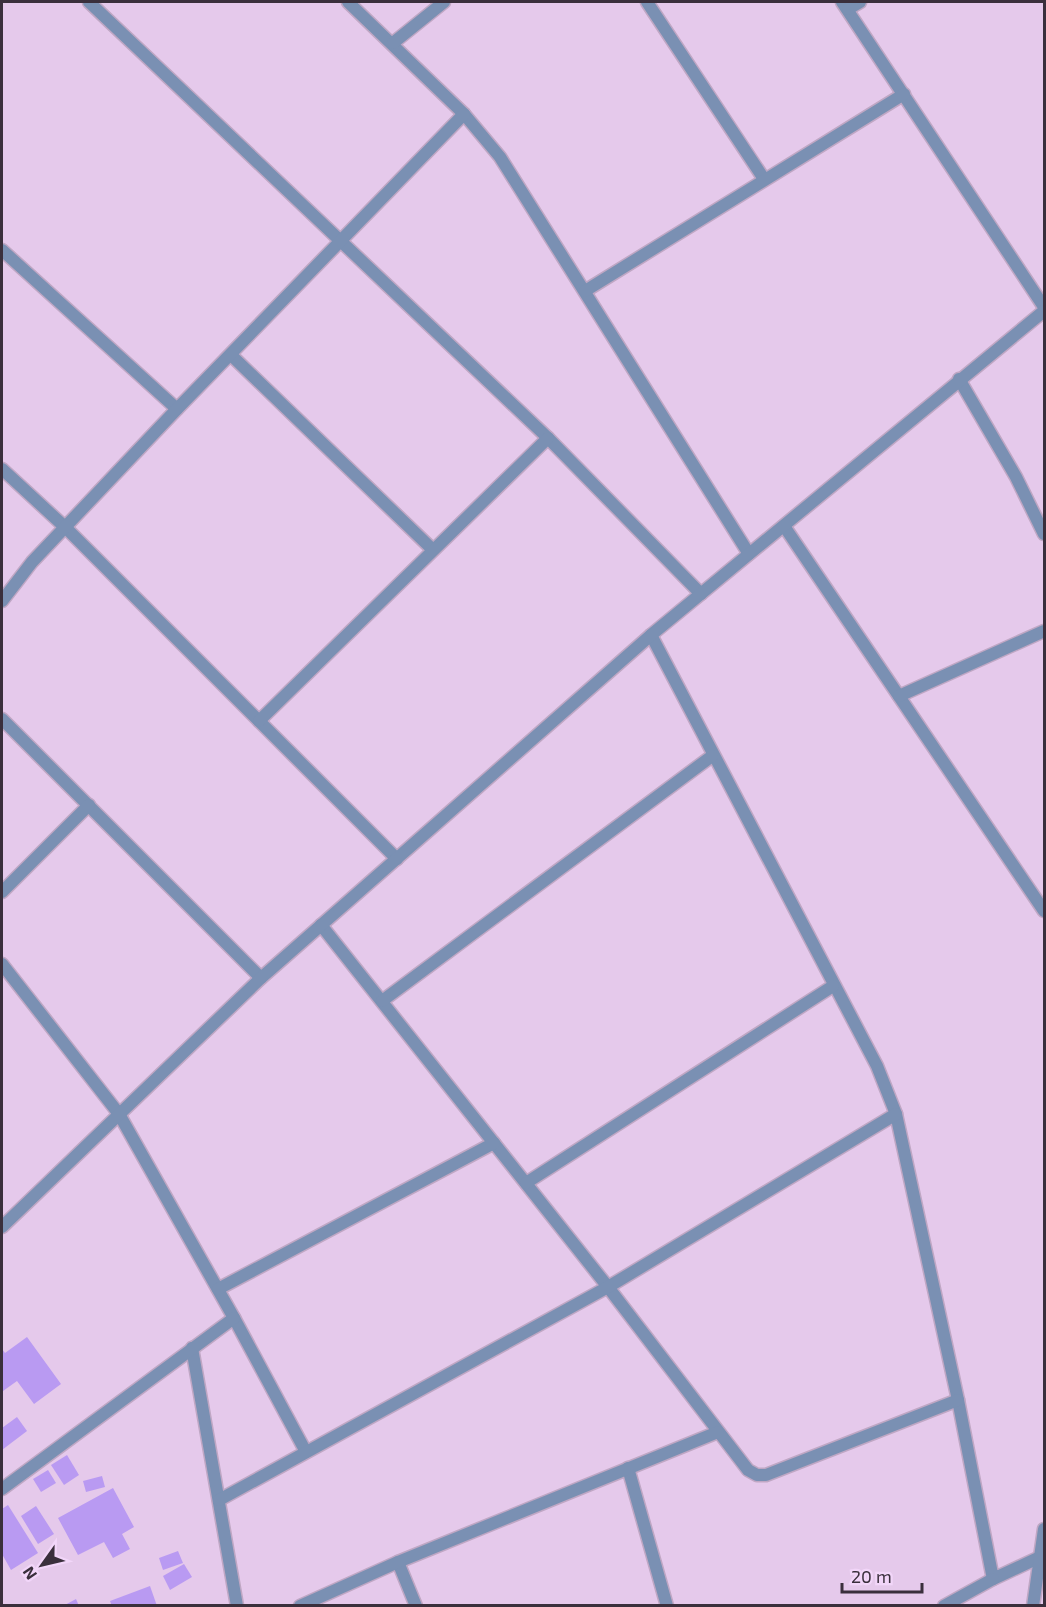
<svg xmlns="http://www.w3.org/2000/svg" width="1046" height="1607" viewBox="0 0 1046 1607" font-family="'Exo 2',sans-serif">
	<rect width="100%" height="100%" fill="#e5c9eb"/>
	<!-- building -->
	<g fill="#b99af2">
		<polygon points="27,1337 61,1384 34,1404 17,1381 3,1391 2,1389 2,1349 5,1353"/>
		<polygon points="17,1417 27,1431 2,1450 2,1428"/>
		<polygon points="67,1455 79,1475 64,1485 51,1465"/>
		<polygon points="48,1470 56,1483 41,1492 33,1479"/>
		<polygon points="102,1476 105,1487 86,1492 83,1481"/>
		<polygon points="113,1488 134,1527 122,1534 130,1549 113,1558 104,1542 78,1555 58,1518"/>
		<polygon points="8,1505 38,1553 11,1570 2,1554 2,1509"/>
		<polygon points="36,1506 54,1534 38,1544 21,1516"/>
		<polygon points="178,1551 183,1563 163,1570 159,1558"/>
		<polygon points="184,1564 192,1577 170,1590 163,1576"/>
		<polygon points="150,1586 157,1606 112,1606 110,1601"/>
		<polygon points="76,1599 79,1606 63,1606"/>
	</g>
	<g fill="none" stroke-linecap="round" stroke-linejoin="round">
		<defs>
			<g id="minor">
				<polyline points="89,2 548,438 701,594"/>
				<polyline points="348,2 464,114 500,157 749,554"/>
				<polyline points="647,2 764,179"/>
				<polyline points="842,2 1044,307"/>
				<polyline points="848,9 860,2"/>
				<polyline points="393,43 444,2"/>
				<polyline points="2,250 177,409"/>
				<polyline points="585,291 904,94"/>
				<polyline points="231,355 432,549"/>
				<polyline points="959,379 1016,477 1044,534"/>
				<polyline points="2,469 66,528 397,859"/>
				<polyline points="784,526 1044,911"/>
				<polyline points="2,601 32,562 177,409 464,114"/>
				<polyline points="651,635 877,1066 896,1114 958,1400 993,1579 1038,1558"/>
				<polyline points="899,696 1044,631"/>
				<polyline points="2,719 261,978"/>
				<polyline points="259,721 548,438"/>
				<polyline points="2,892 89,805"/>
				<polyline points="321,925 608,1287 748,1470 757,1475 766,1475 958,1400"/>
				<polyline points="2,964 119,1114 234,1318 306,1452"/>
				<polyline points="382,1001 712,756"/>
				<polyline points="526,1183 833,986"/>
				<polyline points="2,1227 261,978 651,635 1044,311"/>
				<polyline points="218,1289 494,1143"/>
				<polyline points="192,1348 237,1606"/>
				<polyline points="628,1468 667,1606"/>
				<polyline points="2,1489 234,1318"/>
				<polyline points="219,1500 608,1287 896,1114"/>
				<polyline points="398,1562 416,1606"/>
				<polyline points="300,1606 398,1562 718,1432"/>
				<polyline points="944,1606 993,1579"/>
				<polyline points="1033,1606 1044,1529"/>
			</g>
		</defs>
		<!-- minor casing -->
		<use href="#minor" stroke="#bfa7c4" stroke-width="15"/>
		<!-- minor -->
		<use href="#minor" stroke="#7a90b3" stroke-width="12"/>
	</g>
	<!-- border -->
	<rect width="1046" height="1607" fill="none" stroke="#3a2f3c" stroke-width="6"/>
	<!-- north arrow -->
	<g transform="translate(42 1565) rotate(236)" stroke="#f2d6f9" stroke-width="4.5" paint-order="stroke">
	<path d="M0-4.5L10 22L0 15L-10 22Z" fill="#3a2f3c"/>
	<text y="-9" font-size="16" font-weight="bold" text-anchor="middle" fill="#3a2f3c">N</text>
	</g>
	<!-- scale -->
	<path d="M842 1583v9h80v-9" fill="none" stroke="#3a2f3c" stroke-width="3"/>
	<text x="851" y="1583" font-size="18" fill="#3a2f3c" stroke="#f2d6f9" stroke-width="4.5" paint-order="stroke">20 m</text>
</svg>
